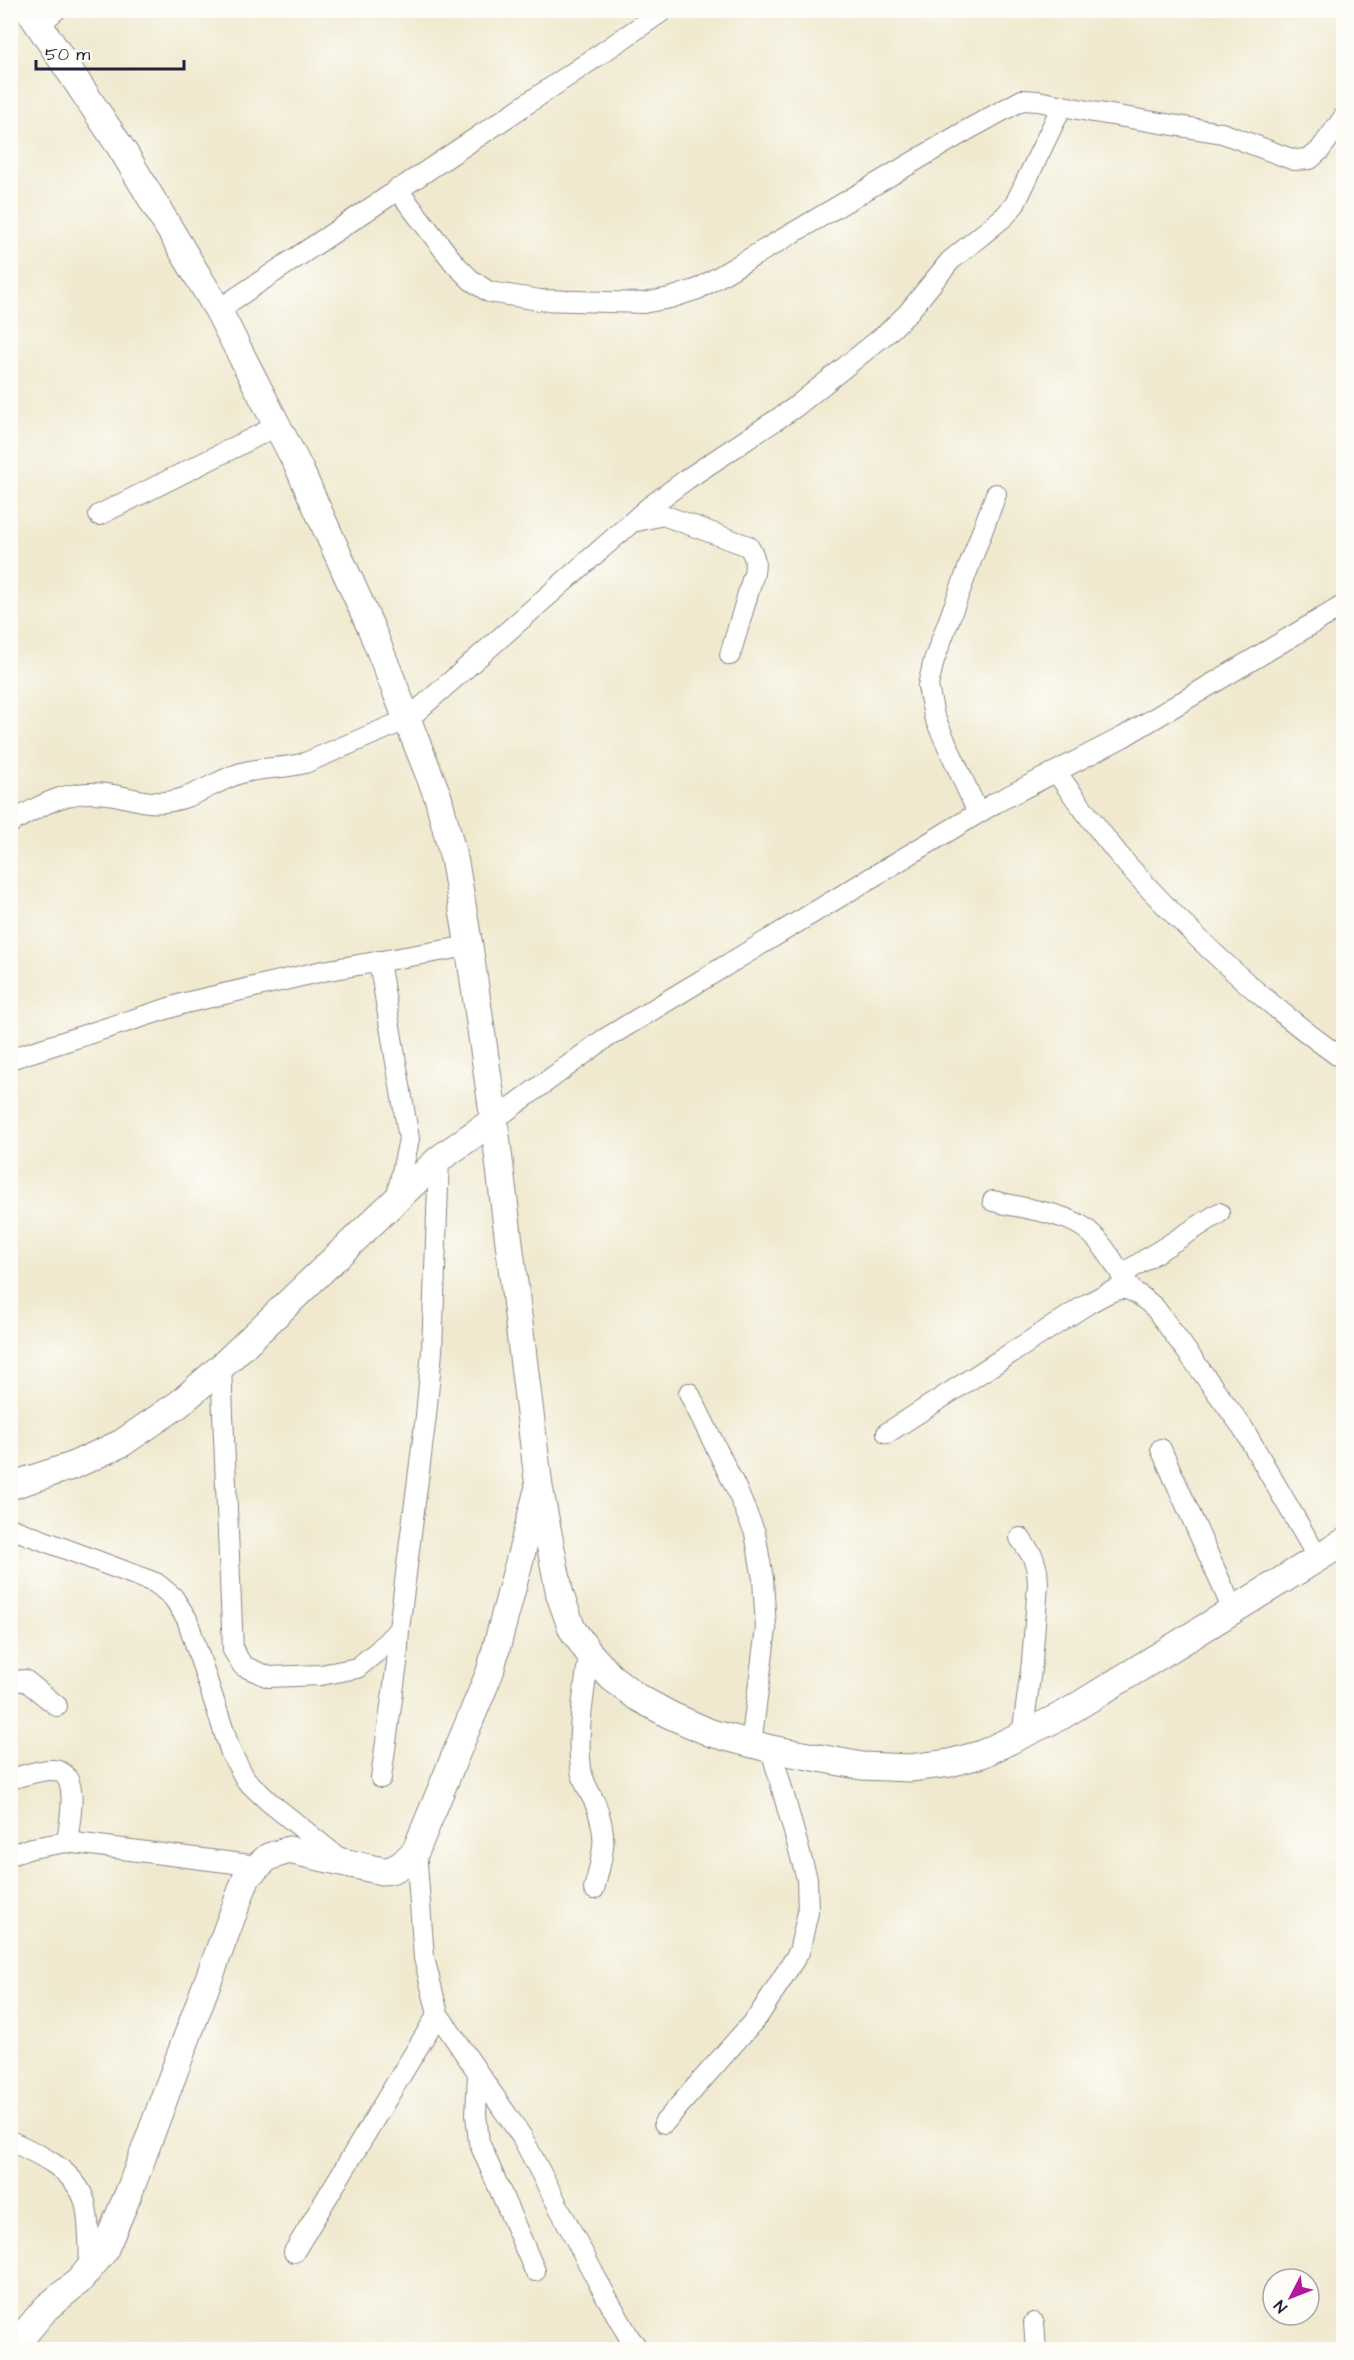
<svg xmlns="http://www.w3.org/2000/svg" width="1354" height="2360" viewBox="0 0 1354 2360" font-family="'Architects Daughter',sans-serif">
	<rect width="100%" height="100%" fill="#fdfcf7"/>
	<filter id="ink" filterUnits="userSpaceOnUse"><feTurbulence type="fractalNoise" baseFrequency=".0167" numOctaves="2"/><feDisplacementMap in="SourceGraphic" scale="12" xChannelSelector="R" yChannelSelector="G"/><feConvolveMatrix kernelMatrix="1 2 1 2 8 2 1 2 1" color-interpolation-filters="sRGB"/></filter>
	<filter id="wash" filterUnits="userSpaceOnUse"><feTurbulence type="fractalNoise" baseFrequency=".008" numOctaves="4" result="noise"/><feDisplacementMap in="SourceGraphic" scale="24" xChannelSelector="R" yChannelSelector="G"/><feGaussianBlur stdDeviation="1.35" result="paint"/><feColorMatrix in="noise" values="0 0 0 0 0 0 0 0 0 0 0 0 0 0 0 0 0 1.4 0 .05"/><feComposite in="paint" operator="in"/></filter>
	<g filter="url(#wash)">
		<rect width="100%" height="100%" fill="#f0e9cf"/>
	</g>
	<g filter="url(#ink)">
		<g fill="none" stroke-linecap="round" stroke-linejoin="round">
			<defs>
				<g id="street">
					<polyline points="39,25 56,10"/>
					<polyline points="397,189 455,264 471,280 489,292 540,300 643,303 670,298 698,289 969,129 1022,100 1038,101 1093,112 1222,133 1294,160 1310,159 1320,150 1344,117"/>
					<path d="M218,310C366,210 517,113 664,10"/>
					<polyline points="99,515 277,426"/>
					<path d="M637,521L663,515L748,546C755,556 756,561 754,573L730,655"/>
					<path d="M1056,772C1080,804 1104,839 1131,869C1194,938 1262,1001 1337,1055L1344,1057"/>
					<polyline points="978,813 934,716 928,686 934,660 996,494"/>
					<path d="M10,823C46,802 71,787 114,795C131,798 147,804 164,802C192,800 215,781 241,773C262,767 284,769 305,763L408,719L649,507L687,479L794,408L887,333L907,314L950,261L1005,216L1015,204L1062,106"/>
					<polyline points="379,961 409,1139 396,1200"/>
					<polyline points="10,1059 185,1003 323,971 469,946"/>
					<polyline points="494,1120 603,1040 682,992 995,803 1123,737 1344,605"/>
					<path d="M993,1201C1020,1208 1060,1212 1083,1227C1102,1239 1119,1272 1132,1290"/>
					<polyline points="1121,1275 1219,1213"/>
					<polyline points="221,1367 233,1650 243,1666 269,1677 321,1675 357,1668 379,1650 399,1629 426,1416 432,1351 439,1159"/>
					<polyline points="689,1393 735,1486 755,1533 763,1579 766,1629 751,1744"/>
					<path d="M887,1433L1089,1303C1122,1285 1126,1282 1155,1308L1243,1428L1318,1558"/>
					<polyline points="1161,1449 1233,1610"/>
					<polyline points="10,1528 156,1583 173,1597 187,1619 231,1753 246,1780 268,1801 340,1859"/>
					<polyline points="1020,1538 1033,1557 1037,1570 1038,1584 1032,1662 1022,1736"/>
					<path d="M589,1653C585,1691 576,1731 581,1769C582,1780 590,1793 595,1803C609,1837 603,1855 594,1889"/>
					<polyline points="10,1682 25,1680 57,1706"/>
					<polyline points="381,1778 397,1663 399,1629"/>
					<path d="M10,1779C24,1776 39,1769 53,1770C82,1771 69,1824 67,1842"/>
					<polyline points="416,1850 424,1958 438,2014 522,2137 597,2280 629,2337 639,2350"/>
					<polyline points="10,1855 32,1848 67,1842 258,1866"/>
					<polyline points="478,2074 476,2114 479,2142 535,2271"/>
					<polyline points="664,2123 759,2015 799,1952 808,1912 807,1879 771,1749"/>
					<path d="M10,2141C38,2153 76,2171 85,2202C90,2223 89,2247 90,2268"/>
					<polyline points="294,2252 438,2014"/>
					<polyline points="1034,2323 1036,2350"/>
				</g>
				<g id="secondary">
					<polyline points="29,10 123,151 218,310 299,468 371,628 438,797 455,863 469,946 494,1120 539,1487 560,1595 572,1629 589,1653 611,1677 637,1697 670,1715 711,1733 771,1749 862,1766 910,1768 950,1763 982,1754 1063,1715 1344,1542"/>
					<polyline points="10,1486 72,1466 122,1443 179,1404 221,1367 439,1159 494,1120"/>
					<path d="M11,2350L46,2308L79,2281L104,2251L130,2190L247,1876L268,1857L289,1850L382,1871C398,1871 405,1862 416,1850L490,1672L537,1494"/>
				</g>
			</defs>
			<!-- street casing -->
			<use href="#street" stroke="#898685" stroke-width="22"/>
			<!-- secondary casing -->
			<use href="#secondary" stroke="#898685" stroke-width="29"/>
			<!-- street -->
			<use href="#street" stroke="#fff" stroke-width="20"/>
			<!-- secondary -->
			<use href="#secondary" stroke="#fff" stroke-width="27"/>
		</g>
	</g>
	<!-- margin -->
	<rect width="1354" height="2360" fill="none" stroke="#fdfcf7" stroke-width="36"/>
	<!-- north arrow -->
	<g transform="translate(1291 2297) rotate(228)"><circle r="28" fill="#fdfcf7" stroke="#a5a5ac" stroke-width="1.5"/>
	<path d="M0-4.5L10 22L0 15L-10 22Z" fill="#b5179e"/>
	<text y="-9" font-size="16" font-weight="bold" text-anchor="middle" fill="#22223b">N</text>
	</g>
	<!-- scale -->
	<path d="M36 60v9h148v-9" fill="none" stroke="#22223b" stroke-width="3"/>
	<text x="45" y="60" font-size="18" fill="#22223b" stroke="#fdfcf7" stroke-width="4.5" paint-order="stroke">50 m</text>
</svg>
